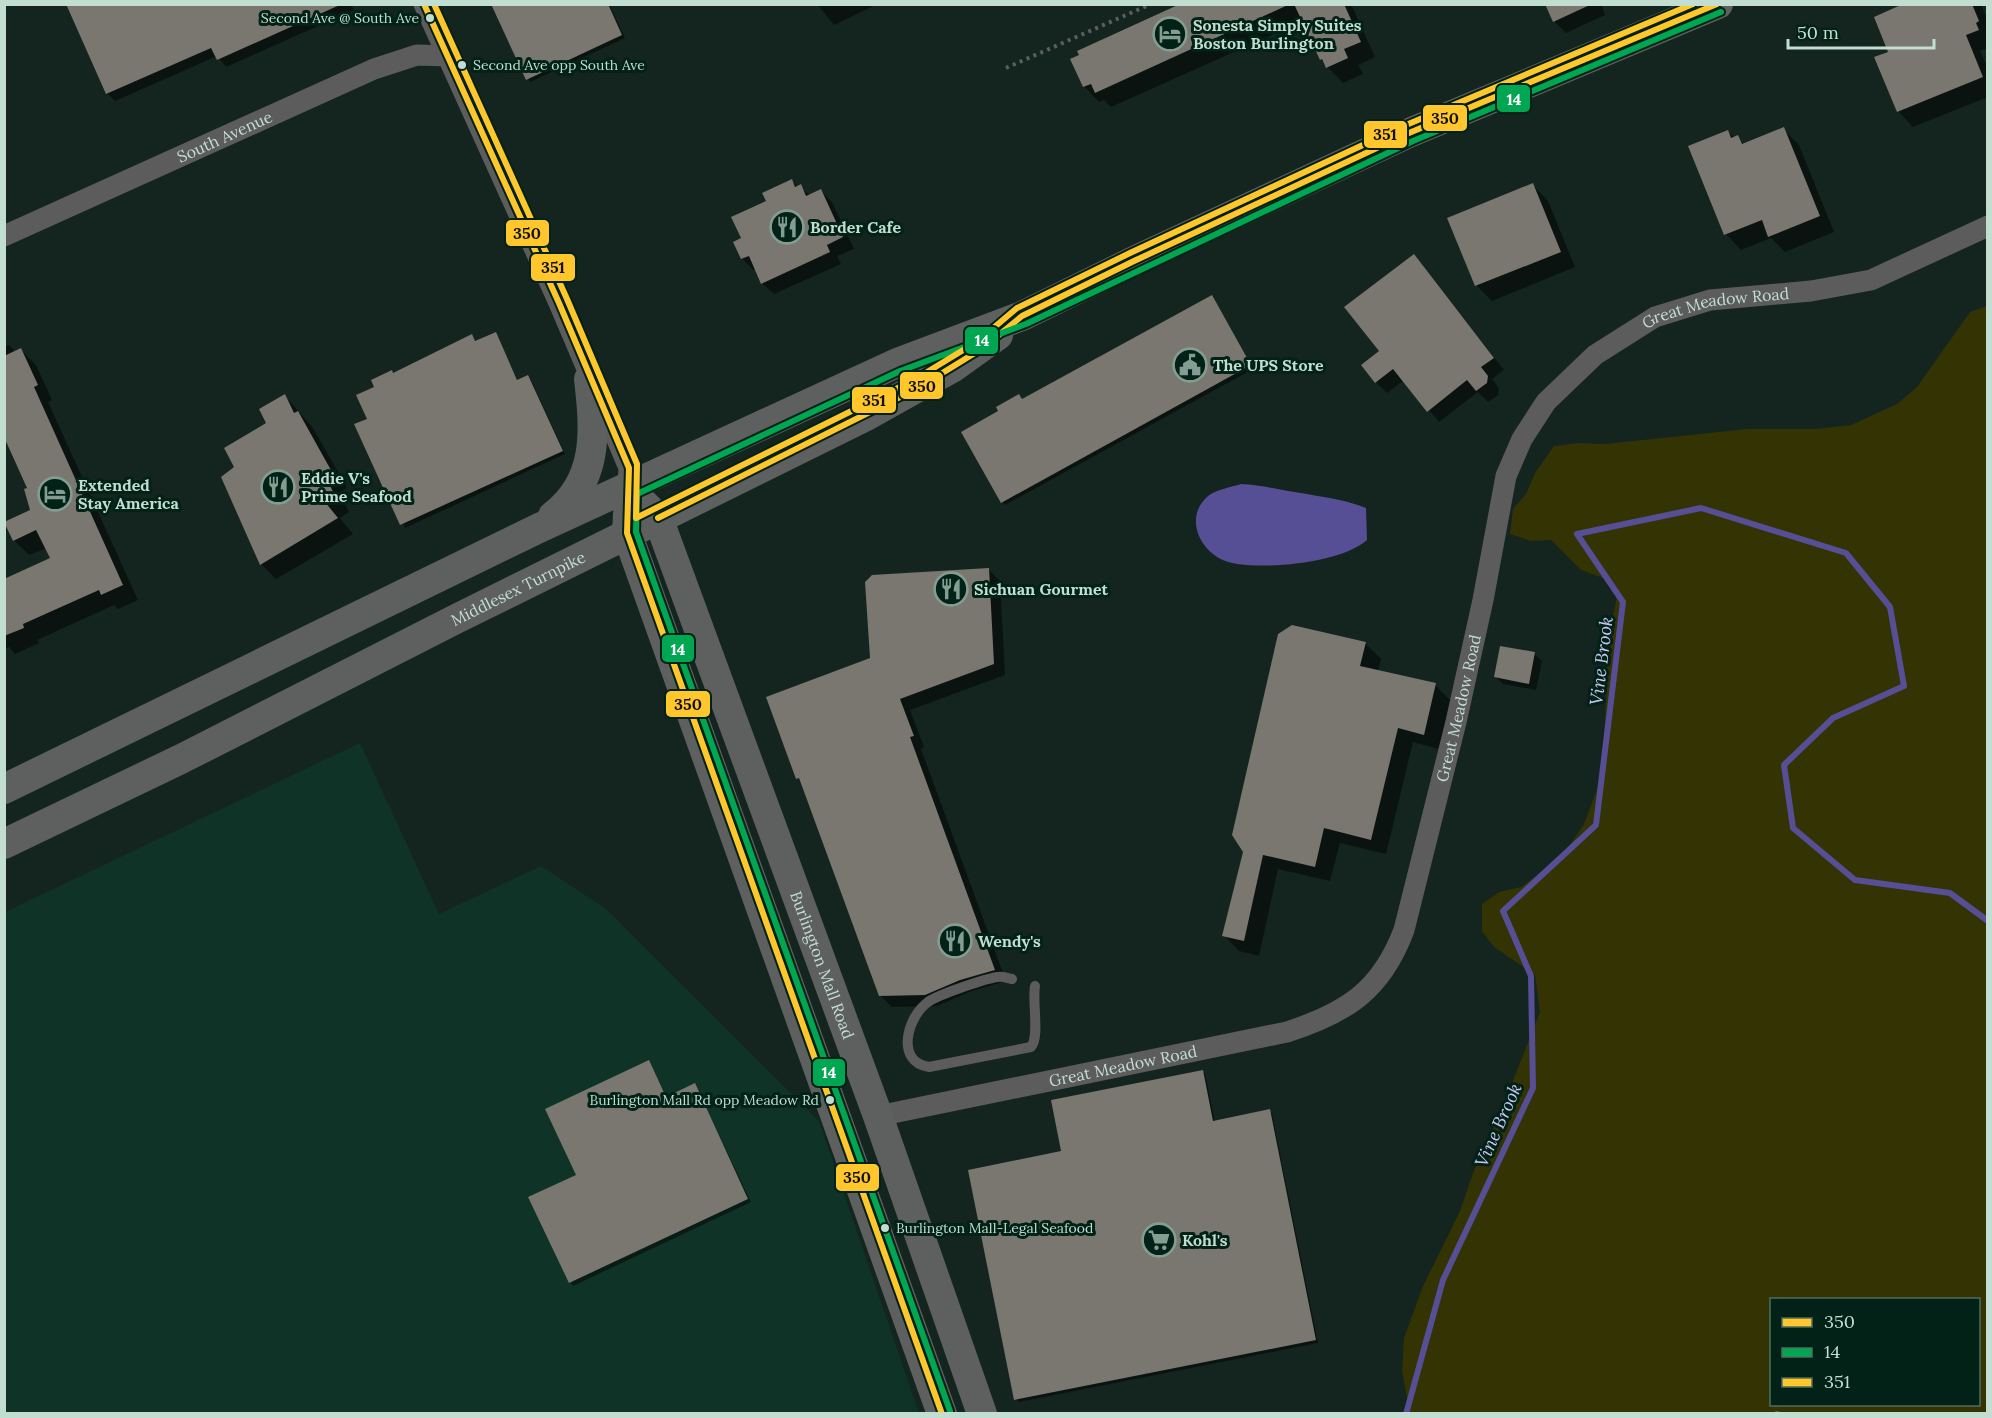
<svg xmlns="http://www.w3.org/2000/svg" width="1992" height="1418" viewBox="0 0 1992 1418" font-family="Lora,serif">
	<rect width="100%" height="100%" fill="#13251e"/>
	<!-- built -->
	<polygon fill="#103327" points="360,743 439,914 541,866 606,909 819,1121 919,1413 5,1414 5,912"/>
	<!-- green -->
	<path fill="#333304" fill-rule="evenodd" d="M1987,306V1413H1405L1408,1404L1402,1371L1404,1338L1423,1286L1460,1211L1481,1150L1496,1124L1540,1012L1535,975L1494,947L1482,931V904L1499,892L1521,887L1545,869L1568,848L1584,824L1599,784L1604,740L1609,637L1617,596L1603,578L1581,570L1551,540L1531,541L1510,534L1513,509L1526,494L1535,473L1554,446L1578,443L1605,444L1747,429H1815L1851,425L1897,404L1917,387L1970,312ZM1772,1300H1978V1404H1772Z"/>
	<!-- water -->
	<path fill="#564f95" d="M1241,484C1264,485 1284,491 1307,494C1328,498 1346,500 1366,508L1367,540C1341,563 1265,570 1232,563C1203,557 1182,520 1207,497C1214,490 1232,487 1241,484Z"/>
	<!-- shadow -->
	<g fill="#0007">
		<polygon points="68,4 351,4 354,10 226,67 217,56 115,101 108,94"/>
		<polygon points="493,4 609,4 625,38 530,82"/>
		<polygon points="817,4 878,4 834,25"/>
		<polygon points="1184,4 1351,4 1375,57 1358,65 1363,74 1343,83 1321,60 1303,21 1111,107 1104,100 1099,102 1084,86"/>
		<polygon points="1547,4 1601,4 1605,15 1566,33 1554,21"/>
		<polygon points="1907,4 1981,4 1988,22 1988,48 1980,51 1988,69 1988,97 1913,127 1898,111 1890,52"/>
		<polygon points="1783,129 1799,145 1834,232 1785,252 1771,238 1741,250 1726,234 1690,147 1727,132 1746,145"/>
		<polygon points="791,181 810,195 820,190 832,202 854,249 837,256 841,264 774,294 762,283 756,269 753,270 742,258 743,239 768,202"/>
		<polygon points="1533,185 1548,201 1575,267 1492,301 1476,285"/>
		<polygon points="1414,256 1504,370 1492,379 1499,388 1498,395 1488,402 1478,392 1439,422 1404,380 1387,393 1376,382 1381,352"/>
		<polygon points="1212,296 1253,369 1005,505 1002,502 1023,401"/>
		<polygon points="495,334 518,381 528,377 531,380 565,454 405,528 369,419 376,387 394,375 471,336 476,343"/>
		<polygon points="9,345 16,352 21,350 36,365 52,400 48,402 138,600 118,609 114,605 37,640 39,643 15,654 9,647 4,649 4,581 52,559 47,548 29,555 14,540 32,511 29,489 4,433 4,347"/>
		<polygon points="285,396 313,428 347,488 340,492 349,512 340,518 353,534 276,579 261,564 236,468"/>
		<polygon points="988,569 1000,581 1005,675 910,710 924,747 921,749 1006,981 972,991 937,1006 892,1007 880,995 803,784 798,778 872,660"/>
		<polygon points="1365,643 1381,659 1378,671 1435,685 1450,700 1439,749 1413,742 1386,854 1340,843 1330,881 1278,869 1259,956 1239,951 1224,935"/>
		<polygon points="1534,654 1542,661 1536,690 1503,684 1496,677"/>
		<polygon points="648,1062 667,1098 697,1089 751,1202 573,1286 570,1282 578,1175"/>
		<polygon points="1202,1071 1205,1074 1215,1122 1269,1111 1272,1114 1318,1343 1019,1402 1016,1399"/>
	</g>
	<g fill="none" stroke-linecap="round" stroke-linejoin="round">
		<!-- stream -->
		<polyline stroke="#564f95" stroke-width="6" points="1406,1414 1443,1280 1533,1088 1531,976 1503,911 1596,825 1623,602 1577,534 1701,508 1846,553 1890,607 1904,686 1833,718 1784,765 1793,828 1855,880 1950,893 1988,921"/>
	</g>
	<!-- building -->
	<g fill="#79776f">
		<polygon points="66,4 342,4 217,60 211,48 106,94"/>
		<polygon points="491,4 608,4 622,35 526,80"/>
		<polygon points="1180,4 1290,4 1095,93 1091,84 1083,87 1070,59 1079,55 1077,51"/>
		<polygon points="1294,4 1344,4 1361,42 1344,49 1348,58 1326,68 1322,59 1320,60"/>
		<polygon points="1545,4 1592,4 1553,22"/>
		<polygon points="1903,4 1972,4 1979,21 1976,23 1979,30 1966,35 1983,77 1897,112 1874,57 1888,52 1874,17"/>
		<polygon points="1784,127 1820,216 1768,237 1762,220 1724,235 1688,146 1728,130 1731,138 1738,135 1742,144"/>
		<polygon points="792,179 795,187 801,184 806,196 821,189 843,237 827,245 830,252 761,284 749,256 741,259 733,242 741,238 731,217 766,201 762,193"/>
		<polygon points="1533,183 1561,252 1475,286 1447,218"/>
		<polygon points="1414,254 1494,358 1481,367 1488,376 1487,383 1476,391 1467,380 1427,412 1393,369 1375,383 1361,365 1379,351 1344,307"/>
		<polygon points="1212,295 1251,365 1001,503 961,432 998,411 996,407 1019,394 1022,399"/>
		<polygon points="496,332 517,380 528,375 563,451 400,525 354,424 367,419 356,395 374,387 371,380 392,370 393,373 472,334 475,341"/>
		<polygon points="21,348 38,385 34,387 123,585 101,595 99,590 23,624 24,628 4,636 4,579 50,558 36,530 13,541 4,522 30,510 24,489 27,488 4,437 4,356"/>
		<polygon points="285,394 294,413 298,411 332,472 326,477 335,496 325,502 338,518 260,565 221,477 234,467 224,448 266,423 259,409"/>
		<polygon points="989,568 994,664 900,699 914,736 910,737 995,970 960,980 925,995 879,996 799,778 796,779 766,697 870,658 865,582 872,575"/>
		<polygon points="1292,625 1366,642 1360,666 1436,683 1424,735 1398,728 1371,840 1324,828 1315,867 1263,855 1244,941 1222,936 1243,852 1232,835 1278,634"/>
		<polygon points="1500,646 1535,652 1529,684 1494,677"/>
		<polygon points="649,1060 666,1097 695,1083 748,1199 569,1283 528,1197 576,1175 545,1109"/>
		<polygon points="1203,1070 1213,1121 1270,1109 1316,1340 1014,1400 968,1170 1061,1151 1051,1100"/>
	</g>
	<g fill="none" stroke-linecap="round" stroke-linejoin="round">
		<!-- path -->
		<g stroke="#5b605f" stroke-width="4" stroke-dasharray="3 4.5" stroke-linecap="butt">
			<polyline points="1006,68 1151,4"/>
			<polyline points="1777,1414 1778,1404"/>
		</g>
		<!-- lane -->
		<path stroke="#5d5c5d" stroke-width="10" d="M1012,979C1007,978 1002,976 998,977C987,978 937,995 928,1002C907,1017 895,1062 929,1067L1031,1047C1040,1037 1032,1003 1035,986"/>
		<!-- street -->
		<g stroke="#5d5c5d" stroke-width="21">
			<polyline points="424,4 559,303 629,468 628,488"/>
			<path id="s1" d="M4,236L374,69L417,55L448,56"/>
			<path id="s2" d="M878,1116L1287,1032C1346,1013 1381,991 1404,930L1456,722L1483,600L1506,476L1522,439L1546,402L1595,355L1655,317L1710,300L1811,291L1871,280L1988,226"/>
		</g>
		<!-- secondary -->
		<g stroke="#5e5f5f" stroke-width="30">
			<path id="s3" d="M644,504L658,518L878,1116L982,1414"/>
			<polyline points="628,514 627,533 942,1414"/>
			<path d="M553,516C599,481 595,431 589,379"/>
			<polyline points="4,789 537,529 897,363 1022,316 1134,261 1409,133 1718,4"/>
			<path id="s4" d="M4,844L181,759L456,619L868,415L952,368L998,335"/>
		</g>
		<defs>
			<g id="bus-1">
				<polyline points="424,4 559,303 629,468 627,533 942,1414"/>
				<polyline points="658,518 918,388 983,348 1022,316 1134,261 1409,133 1717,4"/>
			</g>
			<polyline id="bus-2" points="950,1411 636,532 637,494 900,371 1026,324 1413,141 1721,12"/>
			<polyline id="bus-3" points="434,4 567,299 637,464 636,518 914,380 978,341 1017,308 1130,253 1406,125 1693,4"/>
		</defs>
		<!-- bus-1 casing -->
		<use href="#bus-1" stroke="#022217" stroke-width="10"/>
		<!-- bus-2 casing -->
		<use href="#bus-2" stroke="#022217" stroke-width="10"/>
		<!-- bus-3 casing -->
		<use href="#bus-3" stroke="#022217" stroke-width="10"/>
		<!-- bus-1 -->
		<use href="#bus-1" stroke="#ffc72c" stroke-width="6"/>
		<!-- bus-2 -->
		<use href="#bus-2" stroke="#00a651" stroke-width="6"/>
		<!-- bus-3 -->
		<use href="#bus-3" stroke="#ffc72c" stroke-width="6"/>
	</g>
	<!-- icons -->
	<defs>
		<symbol id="hotel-ring" viewBox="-11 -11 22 22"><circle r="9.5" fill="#022217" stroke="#849d92" stroke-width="1.5"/><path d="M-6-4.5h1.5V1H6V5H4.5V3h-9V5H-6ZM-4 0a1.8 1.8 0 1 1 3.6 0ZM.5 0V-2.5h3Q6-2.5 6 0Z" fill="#849d92"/></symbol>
		<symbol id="restaurant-ring" viewBox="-11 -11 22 22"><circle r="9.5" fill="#022217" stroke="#849d92" stroke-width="1.5"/><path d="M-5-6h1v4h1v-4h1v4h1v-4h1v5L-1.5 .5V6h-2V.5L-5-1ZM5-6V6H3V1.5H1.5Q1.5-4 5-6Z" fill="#849d92"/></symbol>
		<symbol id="civic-ring" viewBox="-11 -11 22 22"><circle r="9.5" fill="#022217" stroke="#849d92" stroke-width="1.5"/><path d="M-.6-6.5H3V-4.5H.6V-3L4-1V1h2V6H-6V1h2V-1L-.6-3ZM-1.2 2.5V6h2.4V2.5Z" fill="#849d92"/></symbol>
		<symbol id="supermarket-ring" viewBox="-11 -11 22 22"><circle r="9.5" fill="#022217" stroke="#849d92" stroke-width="1.5"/><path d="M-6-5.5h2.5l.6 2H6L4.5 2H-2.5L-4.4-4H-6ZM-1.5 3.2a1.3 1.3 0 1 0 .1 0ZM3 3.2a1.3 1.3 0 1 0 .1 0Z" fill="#849d92"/></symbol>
	</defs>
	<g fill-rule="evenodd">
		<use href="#hotel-ring" x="1151" y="15" width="38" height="38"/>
		<use href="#restaurant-ring" x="768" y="208" width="38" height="38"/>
		<use href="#civic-ring" x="1171" y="346" width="38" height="38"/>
		<use href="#restaurant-ring" x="259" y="468" width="38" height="38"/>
		<use href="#hotel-ring" x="36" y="475" width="38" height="38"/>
		<use href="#restaurant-ring" x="932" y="570" width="38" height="38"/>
		<use href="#restaurant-ring" x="936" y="922" width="38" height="38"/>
		<use href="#supermarket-ring" x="1140" y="1221" width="38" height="38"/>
	</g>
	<!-- markers -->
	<g fill="#c1ded1" stroke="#022217" stroke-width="2">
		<circle cx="430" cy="18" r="5"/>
		<circle cx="462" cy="65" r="5"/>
		<circle cx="830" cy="1100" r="5"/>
		<circle cx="885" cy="1228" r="5"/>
	</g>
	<g text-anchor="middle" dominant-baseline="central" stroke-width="6" stroke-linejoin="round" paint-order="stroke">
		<!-- bus labels -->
		<g font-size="14" fill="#c1ded1" stroke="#022217" text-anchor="end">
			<text x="419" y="18">Second Ave @ South Ave</text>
			<text x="473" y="65" text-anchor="start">Second Ave opp South Ave</text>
			<text x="819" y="1100">Burlington Mall Rd opp Meadow Rd</text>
			<text x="896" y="1228" text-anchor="start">Burlington Mall-Legal Seafood</text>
		</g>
		<!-- poi labels -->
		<g font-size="16" font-weight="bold" fill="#c1ded1" stroke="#022217" text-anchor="start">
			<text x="1193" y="25">Sonesta Simply Suites<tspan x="1193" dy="18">Boston Burlington</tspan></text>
			<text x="810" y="227">Border Cafe</text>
			<text x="1213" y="365">The UPS Store</text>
			<text x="301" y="478">Eddie V's<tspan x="301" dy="18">Prime Seafood</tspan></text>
			<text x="78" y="485">Extended<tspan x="78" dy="18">Stay America</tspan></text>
			<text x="974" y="589">Sichuan Gourmet</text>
			<text x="978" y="941">Wendy's</text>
			<text x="1182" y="1240">Kohl's</text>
		</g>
		<!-- street labels -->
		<g font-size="16" fill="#c1ded1" stroke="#022217">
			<text stroke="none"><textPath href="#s1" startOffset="242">South Avenue</textPath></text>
			<text stroke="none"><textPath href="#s2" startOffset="1330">Great Meadow Road</textPath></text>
			<text stroke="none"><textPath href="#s4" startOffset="574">Middlesex Turnpike</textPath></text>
			<text stroke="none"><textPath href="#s2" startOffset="808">Great Meadow Road</textPath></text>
			<text stroke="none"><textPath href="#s3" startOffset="496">Burlington Mall Road</textPath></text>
			<text stroke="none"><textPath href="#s2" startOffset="250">Great Meadow Road</textPath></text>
		</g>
		<!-- water labels -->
		<g font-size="18" font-style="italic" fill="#c9c7f3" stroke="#022217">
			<text transform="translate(1601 661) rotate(-83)">Vine Brook</text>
			<text transform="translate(1498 1125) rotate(-66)">Vine Brook</text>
		</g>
	</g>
	<g stroke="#022217" stroke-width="2">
		<rect x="1496" y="84" width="35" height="29" rx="6" fill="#00a651"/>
		<rect x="1422" y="104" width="46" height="28" rx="6" fill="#ffc72c"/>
		<rect x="1363" y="120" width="45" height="29" rx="6" fill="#ffc72c"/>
		<rect x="505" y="219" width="45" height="28" rx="6" fill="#ffc72c"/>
		<rect x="530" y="253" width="46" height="29" rx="6" fill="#ffc72c"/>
		<rect x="964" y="326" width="35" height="29" rx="6" fill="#00a651"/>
		<rect x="899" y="371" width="45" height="29" rx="6" fill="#ffc72c"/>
		<rect x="851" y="386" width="46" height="28" rx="6" fill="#ffc72c"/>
		<rect x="661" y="634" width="34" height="29" rx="6" fill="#00a651"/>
		<rect x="665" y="690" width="46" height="28" rx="6" fill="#ffc72c"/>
		<rect x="812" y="1058" width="34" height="29" rx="6" fill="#00a651"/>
		<rect x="835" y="1163" width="45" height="29" rx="6" fill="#ffc72c"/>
	</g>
	<g font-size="16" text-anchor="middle" font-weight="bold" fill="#fff">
		<text x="1514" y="105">14</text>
		<text x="982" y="346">14</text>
		<text x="678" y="655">14</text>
		<text x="829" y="1078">14</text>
	</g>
	<g font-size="16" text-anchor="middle" font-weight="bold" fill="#111">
		<text x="1445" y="124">350</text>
		<text x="1385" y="140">351</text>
		<text x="527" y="239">350</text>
		<text x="553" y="273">351</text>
		<text x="922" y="392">350</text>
		<text x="874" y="406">351</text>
		<text x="688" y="710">350</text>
		<text x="857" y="1183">350</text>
	</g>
	<!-- border -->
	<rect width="1992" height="1418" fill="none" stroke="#c1ded1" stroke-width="12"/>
	<!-- legend -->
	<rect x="1770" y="1298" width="210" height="108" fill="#022217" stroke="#4e6d61" stroke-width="1.5"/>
	<rect x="1782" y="1318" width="30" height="9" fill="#ffc72c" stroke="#4e6d61" stroke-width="1.5"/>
	<text x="1824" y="1328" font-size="18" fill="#c1ded1">350</text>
	<rect x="1782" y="1348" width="30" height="9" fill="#00a651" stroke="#4e6d61" stroke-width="1.5"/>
	<text x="1824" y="1358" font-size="18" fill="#c1ded1">14</text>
	<rect x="1782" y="1378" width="30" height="9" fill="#ffc72c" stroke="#4e6d61" stroke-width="1.5"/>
	<text x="1824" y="1388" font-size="18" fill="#c1ded1">351</text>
	<!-- scale -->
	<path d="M1788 39v9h146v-9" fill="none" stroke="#c1ded1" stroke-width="3"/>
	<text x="1797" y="39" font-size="18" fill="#c1ded1" stroke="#022217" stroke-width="4.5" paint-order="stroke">50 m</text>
</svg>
